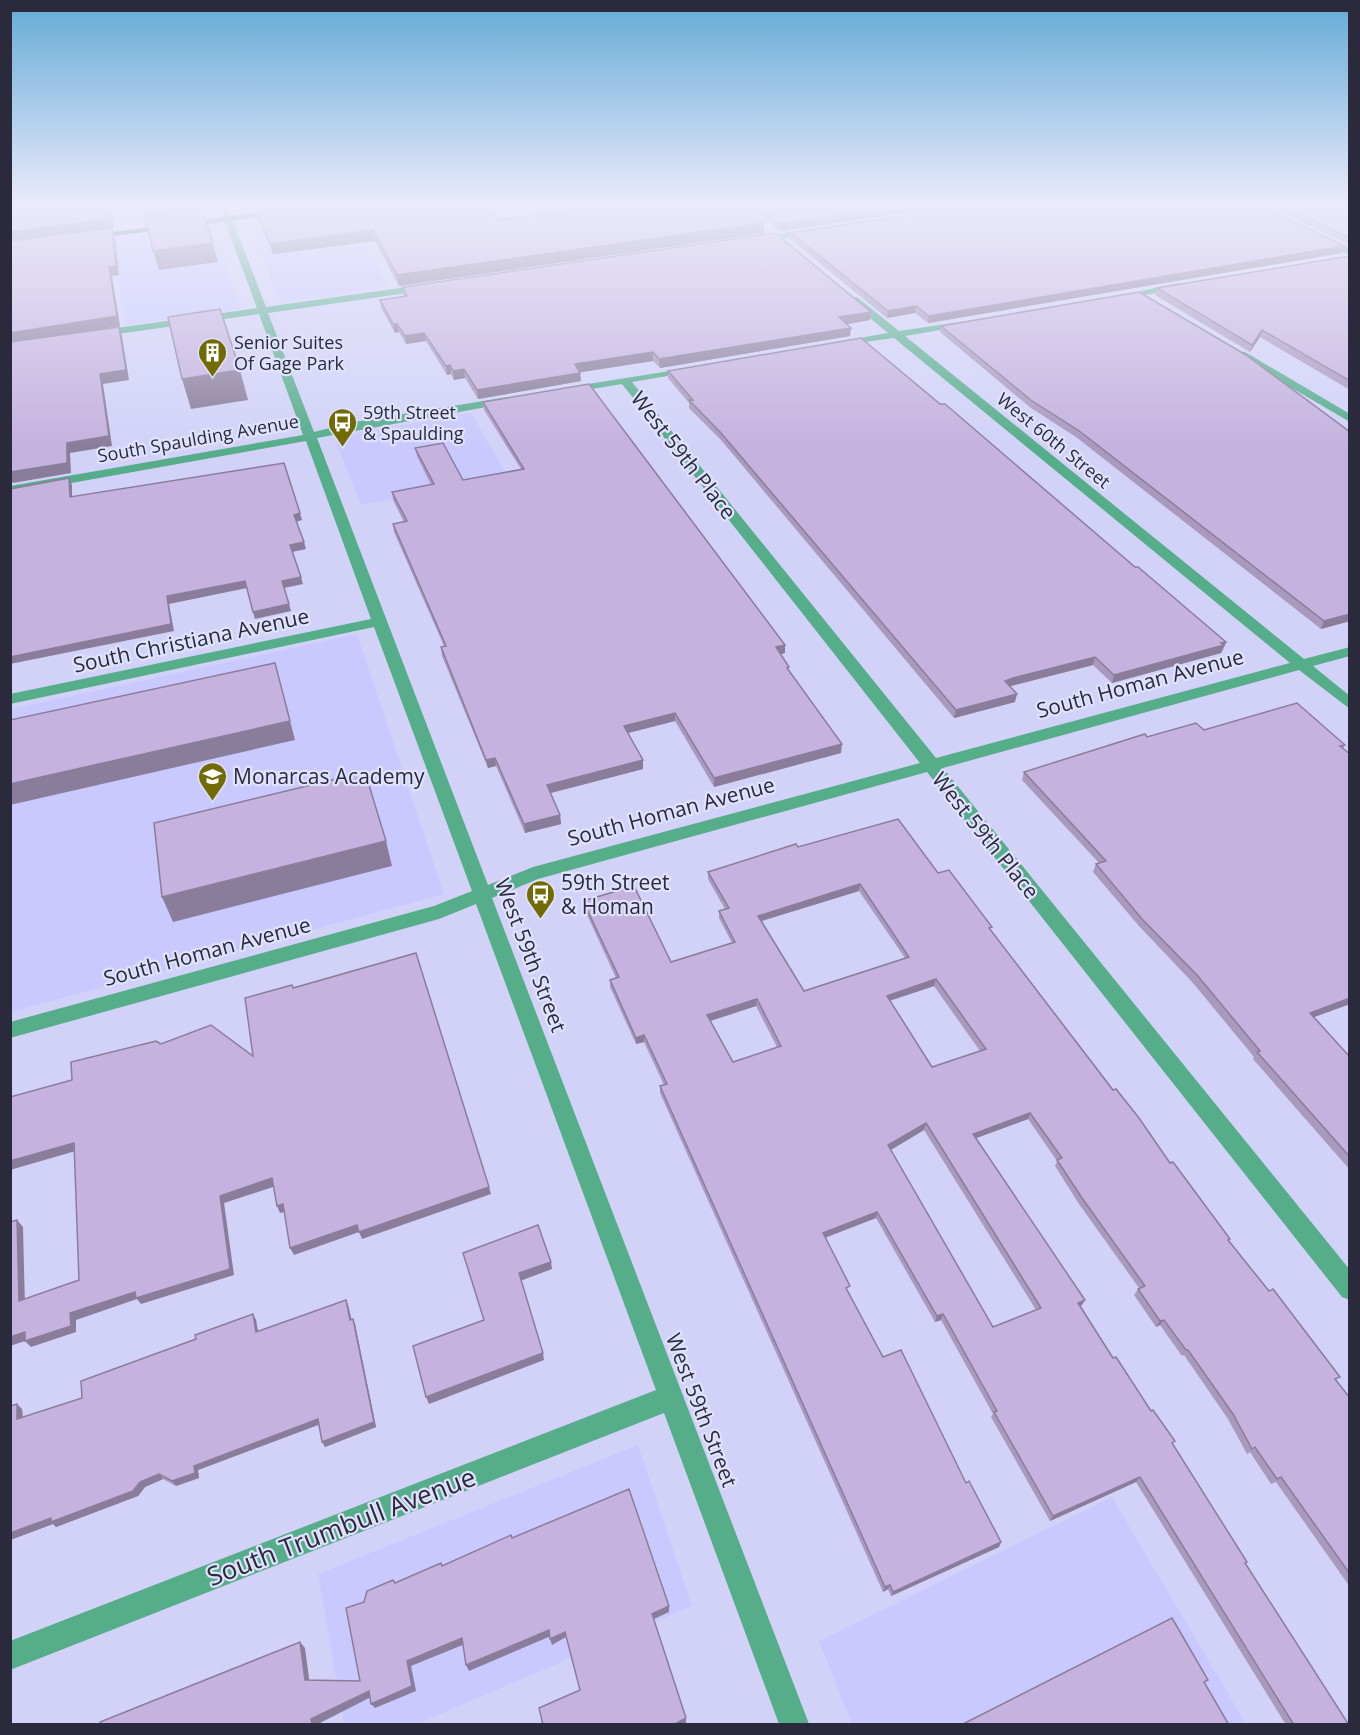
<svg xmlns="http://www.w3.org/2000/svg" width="1360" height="1735" viewBox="0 0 1360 1735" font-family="'Open Sans',sans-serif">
	<rect width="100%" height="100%" fill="#d2d2f8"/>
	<!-- built -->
	<g fill="#c9c9ff">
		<polygon points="22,203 204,203 208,214 11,239 10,204"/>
		<polygon points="440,203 682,203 459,232"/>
		<polygon points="333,211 351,246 365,244 388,287 280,303 250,222"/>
		<polygon points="212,226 241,309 126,325 118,279 11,293 10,251"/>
		<polygon points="471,413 509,478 361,505 334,437"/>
		<polygon points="357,634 444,894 11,1012 11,709"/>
		<polygon points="638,1445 692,1606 417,1724 344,1724 318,1574"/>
		<polygon points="1112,1497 1246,1724 852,1724 819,1641"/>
	</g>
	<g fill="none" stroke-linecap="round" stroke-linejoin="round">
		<!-- minor -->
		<g fill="#56ad8a" fill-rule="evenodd">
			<polygon points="218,203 226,203 266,307 428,284 433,287 428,290 268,313 314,432 354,422 508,397 514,400 508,403 317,438 488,885 533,867 920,763 622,384 567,393 563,392 563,388 695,367 696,369 691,372 632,382 936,758 1290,663 894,338 836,346 836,342 888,333 849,301 849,297 857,297 899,331 967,321 967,325 963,326 905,336 1304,659 1350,647 1350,656 1313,666 1350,696 1350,709 1299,670 943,768 1350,1270 1350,1300 1342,1297 927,772 538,879 492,898 809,1724 779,1724 664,1413 10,1670 10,1641 656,1390 476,904 439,919 10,1038 10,1022 434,906 472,891 374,627 10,704 10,694 371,619 306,441 10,494 10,486 303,435 259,314 96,337 91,334 96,331 257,308"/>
			<polygon points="814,228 817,229 817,233 755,243 750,240"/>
			<polygon points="1321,235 1350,248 1350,255 1318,240 1316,238"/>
			<polygon points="1179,283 1184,286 1182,288 1118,300 1113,297"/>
			<polygon points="1237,352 1245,352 1350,414 1350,422 1237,356"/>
		</g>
		<!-- major -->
		<polygon fill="#37755c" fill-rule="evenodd" points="280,209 283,214 90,239 85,236"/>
	</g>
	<!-- wall -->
	<g fill="#a999bf" fill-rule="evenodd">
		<polygon points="251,203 485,203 498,220 764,233 399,286 375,241 273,254 258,218 256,210 254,210"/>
		<polygon points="975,203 780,231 754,210 754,204"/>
		<polygon points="1261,203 1350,203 1350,245"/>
		<polygon points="791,233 1344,246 1342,253 928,323 915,313 887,318 790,239"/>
		<polygon points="1350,256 1350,390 1260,337 1250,352 1155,295 1157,288"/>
		<polygon points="403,287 871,312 870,320 847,324 850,336 660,368 653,361 580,372 581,381 478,399 465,378 454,380 451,374 447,375 426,341 406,344 399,332 395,333 381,308 380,300 404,296"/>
		<polygon points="941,326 1350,432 1350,621 1321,629 1076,437 1031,408 940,332"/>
		<polygon points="668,371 1135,567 1226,642 1223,650 1221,653 1112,683 1093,665 1010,686 1015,702 954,718 721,440 689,408 689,403 668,378"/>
		<polygon points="483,402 785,645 785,653 781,654 789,672 841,753 714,787 675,721 628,733 643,769 550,793 560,815 561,824 525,833 496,766 488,768 442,656 441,647 444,646 394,532 393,524 404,522 393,500 392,492 431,485 417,456 415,448 463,480 521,469 484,410"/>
		<polygon points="1204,730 1345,745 1343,749 1350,754 1350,1004 1314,1017 1350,1057 1350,1170 1253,1059 1254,1057 1193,983 1139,926 1093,872 1096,864 1099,863 1022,780 1024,772 1147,737"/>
		<path d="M798,847L938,873L991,930L1350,1398V1587L1276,1482L1271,1484L1250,1452L1247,1454L1228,1419L1184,1355L1182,1356L1160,1325L1156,1327L1134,1295L1139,1288L1079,1204L1055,1166L1057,1161L1028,1119L976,1138L1082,1305L1081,1306L1113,1358L1172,1444L1247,1562L1245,1564L1349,1725H1286L1136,1482L1050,1521L991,1417L993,1414L941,1320L935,1322L876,1218L826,1237L848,1292L883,1357L966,1483L1001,1542L999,1547L891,1596L888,1589L883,1592L660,1093V1086L664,1085L644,1042L636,1044L610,987V980L616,978L584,908L583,901L671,962L732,943L719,918V911L725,909L708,879V872ZM859,891L905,958L804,991L762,921ZM934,986L980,1051L932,1067L890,1001ZM756,1006L777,1047L733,1062L710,1021ZM924,1130L1036,1310L993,1327L891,1150Z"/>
		<polygon points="348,1305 351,1319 353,1319 355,1324 376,1427 325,1447 319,1424 198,1470 199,1478 176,1486 163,1479 145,1487 138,1496 56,1527 53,1524 10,1540 22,1409 23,1417 82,1398 196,1339 253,1314 256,1320 258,1332"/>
	</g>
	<!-- shaded-wall -->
	<g fill="#8a7d9b">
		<polygon points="109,203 111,203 114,227 10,242 10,232"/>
		<polygon points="253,203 316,203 254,210"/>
		<polygon points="932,203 975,203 780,231 780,224"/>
		<polygon points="764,223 764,233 399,286 397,275"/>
		<polygon points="112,228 115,237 119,275 112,276 120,326 10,344 10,333 109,267"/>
		<polygon points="373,230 375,241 273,254 270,244"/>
		<polygon points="213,243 218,262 159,270 153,251"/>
		<polygon points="1344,246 1342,253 928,323 929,316"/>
		<polygon points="916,306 915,313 887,318 888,311"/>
		<polygon points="871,312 870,320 838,326 839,317"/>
		<polygon points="393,324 397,324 399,332 395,333"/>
		<polygon points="119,327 122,336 129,380 103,384 112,446 70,453 71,473 13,483 10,479 10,472 67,443 100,374"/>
		<polygon points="851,328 850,336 660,368 659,359"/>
		<polygon points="1262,330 1260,337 1250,352 1252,345"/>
		<polygon points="424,333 426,341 406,344 405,336"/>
		<polygon points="653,352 653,361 576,373 575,364"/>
		<polygon points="450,365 451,374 447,375 446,366"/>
		<polygon points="464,369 465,378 454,380 453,371"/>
		<polygon points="240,370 248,400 191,409 182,379"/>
		<polygon points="580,373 581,381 478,399 477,390"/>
		<polygon points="69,478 72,485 72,504 70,497"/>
		<polygon points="300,513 302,520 296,522 294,515"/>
		<polygon points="304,542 306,549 292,552 290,545"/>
		<polygon points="301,577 303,584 284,588 282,581"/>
		<polygon points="245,581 247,588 169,604 174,631 10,664 10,657 167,596"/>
		<polygon points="289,604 291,611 255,619 253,612"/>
		<polygon points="1350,614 1350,621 1321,629 1324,621"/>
		<polygon points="1226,642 1221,653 1112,683 1114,675"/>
		<polygon points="785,645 785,653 776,656 776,647"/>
		<polygon points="1095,657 1093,665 1011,686 1003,689 1005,681 1013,678"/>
		<polygon points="275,663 295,740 10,805 10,784"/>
		<polygon points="1017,694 1015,702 954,718 956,710"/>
		<polygon points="675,713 675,721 624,734 624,726"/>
		<polygon points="842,744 841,753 714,787 714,778"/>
		<polygon points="495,758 496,766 488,768 486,760"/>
		<polygon points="643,760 643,769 547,794 547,785"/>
		<polygon points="560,815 561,824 525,833 524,824"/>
		<polygon points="386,841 392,866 173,922 162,897"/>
		<polygon points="860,884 859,891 758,922 758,916"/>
		<polygon points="936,979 934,986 885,1002 887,996"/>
		<polygon points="1350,998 1350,1004 1306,1020 1310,1013"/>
		<polygon points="757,999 756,1006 707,1022 707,1015"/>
		<polygon points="644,1035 644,1042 636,1044 636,1038"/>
		<polygon points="1030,1113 1028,1119 971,1140 973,1134"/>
		<polygon points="926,1123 924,1130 887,1152 888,1145"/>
		<polygon points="74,1143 79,1150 10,1170 10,1161"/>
		<polygon points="272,1178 276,1186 224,1203 234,1275 141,1304 137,1299 76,1320 76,1332 31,1347 25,1341 10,1346 10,1337 70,1313 220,1196"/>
		<polygon points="489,1187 491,1194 362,1239 359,1232 294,1255 290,1248 357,1225"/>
		<polygon points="283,1204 287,1211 280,1213 277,1206"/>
		<polygon points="877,1212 876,1218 822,1239 823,1233"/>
		<polygon points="17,1220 23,1227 25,1308 19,1301"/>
		<polygon points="551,1262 552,1269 520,1281 519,1273"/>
		<polygon points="346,1300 348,1305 353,1325 350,1320"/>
		<polygon points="1085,1300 1082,1305 1075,1308 1078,1303"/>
		<polygon points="253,1314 256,1320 259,1338 256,1332"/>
		<polygon points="943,1314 941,1320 935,1322 937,1316"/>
		<polygon points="353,1319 355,1324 376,1427 325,1447 322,1442"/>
		<polygon points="1164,1320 1160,1325 1156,1327 1160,1321"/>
		<polygon points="543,1353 544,1360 429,1404 426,1397"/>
		<polygon points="17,1404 22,1409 23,1424 17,1419"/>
		<polygon points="318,1419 321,1424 198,1470 199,1478 176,1486 172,1481 194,1466"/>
		<polygon points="159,1474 163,1479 145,1487 138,1496 56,1527 53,1524 10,1540 10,1533 140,1482"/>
		<polygon points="1140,1477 1136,1482 1050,1521 1053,1516"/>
		<polygon points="1001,1542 999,1547 891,1596 893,1592"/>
		<polygon points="890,1585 888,1589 883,1592 885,1587"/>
		<polygon points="669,1606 669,1612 652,1620 652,1614"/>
		<polygon points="549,1630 551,1636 469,1671 466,1665"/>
		<polygon points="565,1632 566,1637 552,1645 550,1639"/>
		<polygon points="462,1638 465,1644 411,1666 416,1691 375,1708 371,1704 407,1661"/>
		<polygon points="300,1642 305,1648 310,1686 305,1680"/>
		<polygon points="369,1691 373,1696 316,1725 312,1725 311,1719"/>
		<polygon points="686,1718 686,1723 683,1725 673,1725"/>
	</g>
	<!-- building -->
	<g fill="#c5b2de" stroke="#8a7d9b" stroke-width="1.5" fill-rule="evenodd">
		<polygon points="10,203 109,203 111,219 10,232"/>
		<polygon points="143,203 199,203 200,207 146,214"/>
		<polygon points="290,203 485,203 498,220 627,203 724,203 725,204 741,203 764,223 397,275 373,230 270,244 255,208"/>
		<polygon points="762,203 932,203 780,224 754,204"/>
		<polygon points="988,203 1256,203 1344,246 929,316 916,306 888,311 791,233"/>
		<polygon points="1276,203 1350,203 1350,238"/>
		<polygon points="201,207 213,243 153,251 145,214"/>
		<polygon points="112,228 116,266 109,267 117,316 10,333 10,241"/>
		<polygon points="775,233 871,312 839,317 851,328 659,359 653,352 575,364 580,373 477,390 464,369 453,371 450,365 446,366 424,333 405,336 397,324 393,324 380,300 407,296 403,287"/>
		<polygon points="1350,256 1350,381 1262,330 1252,345 1157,288"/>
		<polygon points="1139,292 1246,355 1350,432 1350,614 1324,621 1078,430 1032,401 941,326"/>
		<polygon points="220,309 240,370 182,379 168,317"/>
		<polygon points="119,327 126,370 100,374 109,436 67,443 67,463 10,472 10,342"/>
		<polygon points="861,338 940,404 945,404 1135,567 1138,567 1226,642 1221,643 1224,645 1114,675 1095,657 1013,678 1005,681 1017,694 956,710 721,433 689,400 693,400 668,371"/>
		<polygon points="589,384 785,645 776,647 789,667 787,668 842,744 714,778 675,713 624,726 643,760 547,785 560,815 524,824 495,758 486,760 441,647 446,646 393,524 407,521 392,492 434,484 415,448 443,443 463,480 524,469 483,402"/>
		<polygon points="284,463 300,513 294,515 304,542 290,545 301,577 282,581 289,604 253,612 245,581 167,596 171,624 10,657 10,489 69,478 70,497"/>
		<polygon points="275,663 290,721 10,784 10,720"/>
		<polygon points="1297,703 1345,745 1340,746 1350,754 1350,998 1310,1013 1350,1057 1350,1157 1257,1052 1260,1051 1197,975 1142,919 1096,864 1106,861 1024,772 1145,734 1147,737 1196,723 1204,730"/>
		<polygon points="365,772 386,841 162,897 154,823"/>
		<path d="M898,819L938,873L949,870L992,927L989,928L1113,1090L1116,1089L1139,1118L1170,1163L1173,1162L1230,1239L1228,1240L1269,1291L1273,1289L1340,1377L1335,1379L1350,1398V1574L1281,1477L1277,1479L1255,1447L1252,1449L1233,1414L1188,1350H1186L1164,1320L1160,1321L1138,1289L1145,1286L1082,1198L1057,1160L1062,1158L1030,1113L973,1134L1085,1300L1078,1303L1113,1358L1116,1357L1151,1411L1153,1410L1175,1441L1172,1443L1247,1562L1245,1563L1349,1725H1294L1140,1477L1053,1516L994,1412L997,1411L943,1314L937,1316L877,1212L823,1233L850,1286L846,1288L883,1357L901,1350L966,1483L969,1481L1001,1542L893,1592L890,1585L885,1587L660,1086L667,1084L644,1035L636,1038L610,980L619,977L583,901L634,886L671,962L735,942L719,911L729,908L708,872L796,844L798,847ZM860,884L909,957L804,991L758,916ZM936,979L986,1049L932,1067L887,996ZM757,999L781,1046L733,1062L707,1015ZM926,1123L1041,1308L993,1327L888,1145Z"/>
		<polygon points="416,953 489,1187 359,1232 357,1225 290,1248 283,1204 277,1206 272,1178 220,1196 230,1269 136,1298 135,1292 70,1313 71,1326 25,1341 25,1332 10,1337 10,1222 17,1220 19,1301 79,1280 74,1143 10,1161 10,1097 72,1080 71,1062 156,1041 161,1044 211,1025 253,1056 245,998 292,985 293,988"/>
		<polygon points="538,1225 551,1262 519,1273 543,1353 426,1397 413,1346 484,1320 463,1253"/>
		<polygon points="346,1300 350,1320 353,1319 374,1422 322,1442 318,1419 194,1466 195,1473 172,1481 159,1474 140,1482 133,1491 51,1522 51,1518 10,1533 10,1406 17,1404 17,1419 82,1398 81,1381 196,1339 195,1335 253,1314 256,1332"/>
		<polygon points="629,1489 669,1606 652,1614 686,1718 673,1725 543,1725 539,1708 580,1690 565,1632 550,1639 549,1630 466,1665 462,1638 407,1661 412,1686 371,1704 369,1691 311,1719 312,1725 100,1725 100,1722 300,1642 305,1680 360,1681 346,1608 364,1602 367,1591 393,1580 395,1583 441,1563 442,1566 511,1535 512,1538"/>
		<polygon points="1172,1618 1208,1680 1204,1682 1229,1725 961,1725"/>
	</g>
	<!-- sky -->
	<linearGradient id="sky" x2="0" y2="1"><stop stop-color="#64aad6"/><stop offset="0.46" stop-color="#ebebfc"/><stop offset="1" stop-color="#ebebfc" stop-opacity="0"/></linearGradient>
	<rect width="1360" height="446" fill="url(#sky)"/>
	<!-- icons -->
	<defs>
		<symbol id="building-pin" viewBox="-11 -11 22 30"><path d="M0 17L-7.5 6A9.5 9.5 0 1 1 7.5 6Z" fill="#726b05" stroke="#e0e1fd"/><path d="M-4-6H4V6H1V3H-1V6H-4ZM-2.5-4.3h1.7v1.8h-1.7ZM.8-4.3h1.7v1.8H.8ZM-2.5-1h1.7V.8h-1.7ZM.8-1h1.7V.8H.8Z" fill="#fff"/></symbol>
		<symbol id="bus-pin" viewBox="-11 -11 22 30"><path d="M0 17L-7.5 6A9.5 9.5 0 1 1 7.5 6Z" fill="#726b05" stroke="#e0e1fd"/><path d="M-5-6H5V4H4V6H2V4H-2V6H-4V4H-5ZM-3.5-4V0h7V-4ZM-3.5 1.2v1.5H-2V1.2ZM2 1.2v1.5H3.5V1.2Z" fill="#fff"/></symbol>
		<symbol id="school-pin" viewBox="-11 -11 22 30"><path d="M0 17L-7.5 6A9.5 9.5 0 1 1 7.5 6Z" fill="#726b05" stroke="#e0e1fd"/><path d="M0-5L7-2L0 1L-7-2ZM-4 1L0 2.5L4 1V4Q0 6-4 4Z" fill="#fff"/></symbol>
	</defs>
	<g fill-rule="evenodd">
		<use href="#building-pin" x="196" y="336" width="33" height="45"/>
		<use href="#bus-pin" x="326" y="406" width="33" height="45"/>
		<use href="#school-pin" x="196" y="760" width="33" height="45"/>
		<use href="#bus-pin" x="524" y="878" width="33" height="45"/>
	</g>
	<g text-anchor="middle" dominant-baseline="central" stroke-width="4.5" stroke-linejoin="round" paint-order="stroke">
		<!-- far-poi labels -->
		<g font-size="18" fill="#2a2a3c" stroke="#e0e1fd" text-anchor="start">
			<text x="234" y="342">Senior Suites<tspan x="234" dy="21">Of Gage Park</tspan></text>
			<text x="363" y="412">59th Street<tspan x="363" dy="21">&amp; Spaulding</tspan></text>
		</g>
		<!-- far-street labels -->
		<g font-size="18" fill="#2a2a3c" stroke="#e0e1fd">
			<text transform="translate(198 438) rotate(-10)">South Spaulding Avenue</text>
			<text transform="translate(1054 440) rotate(39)">West 60th Street</text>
		</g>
		<!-- street labels -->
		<g font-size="21" fill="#2a2a3c" stroke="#e0e1fd">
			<text transform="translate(684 455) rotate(52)">West 59th Place</text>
			<text transform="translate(191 640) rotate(-12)">South Christiana Avenue</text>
			<text transform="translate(1140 683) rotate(-15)">South Homan Avenue</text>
			<text transform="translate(671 811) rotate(-15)">South Homan Avenue</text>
			<text transform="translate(986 835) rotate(51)">West 59th Place</text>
			<text transform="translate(207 951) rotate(-15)">South Homan Avenue</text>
			<text transform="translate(531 955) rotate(69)">West 59th Street</text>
			<text transform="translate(702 1410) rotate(69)">West 59th Street</text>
		</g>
		<!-- poi labels -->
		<g font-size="21" fill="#2a2a3c" stroke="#e0e1fd" text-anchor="start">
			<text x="233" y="776">Monarcas Academy</text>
			<text x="561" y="882">59th Street<tspan x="561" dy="24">&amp; Homan</tspan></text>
		</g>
		<!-- near-street labels -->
		<g font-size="26" fill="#2a2a3c" stroke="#e0e1fd">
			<text transform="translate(341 1526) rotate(-21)">South Trumbull Avenue</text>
		</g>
	</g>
	<!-- border -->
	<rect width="1360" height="1735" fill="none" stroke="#2a2a3c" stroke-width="24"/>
</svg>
